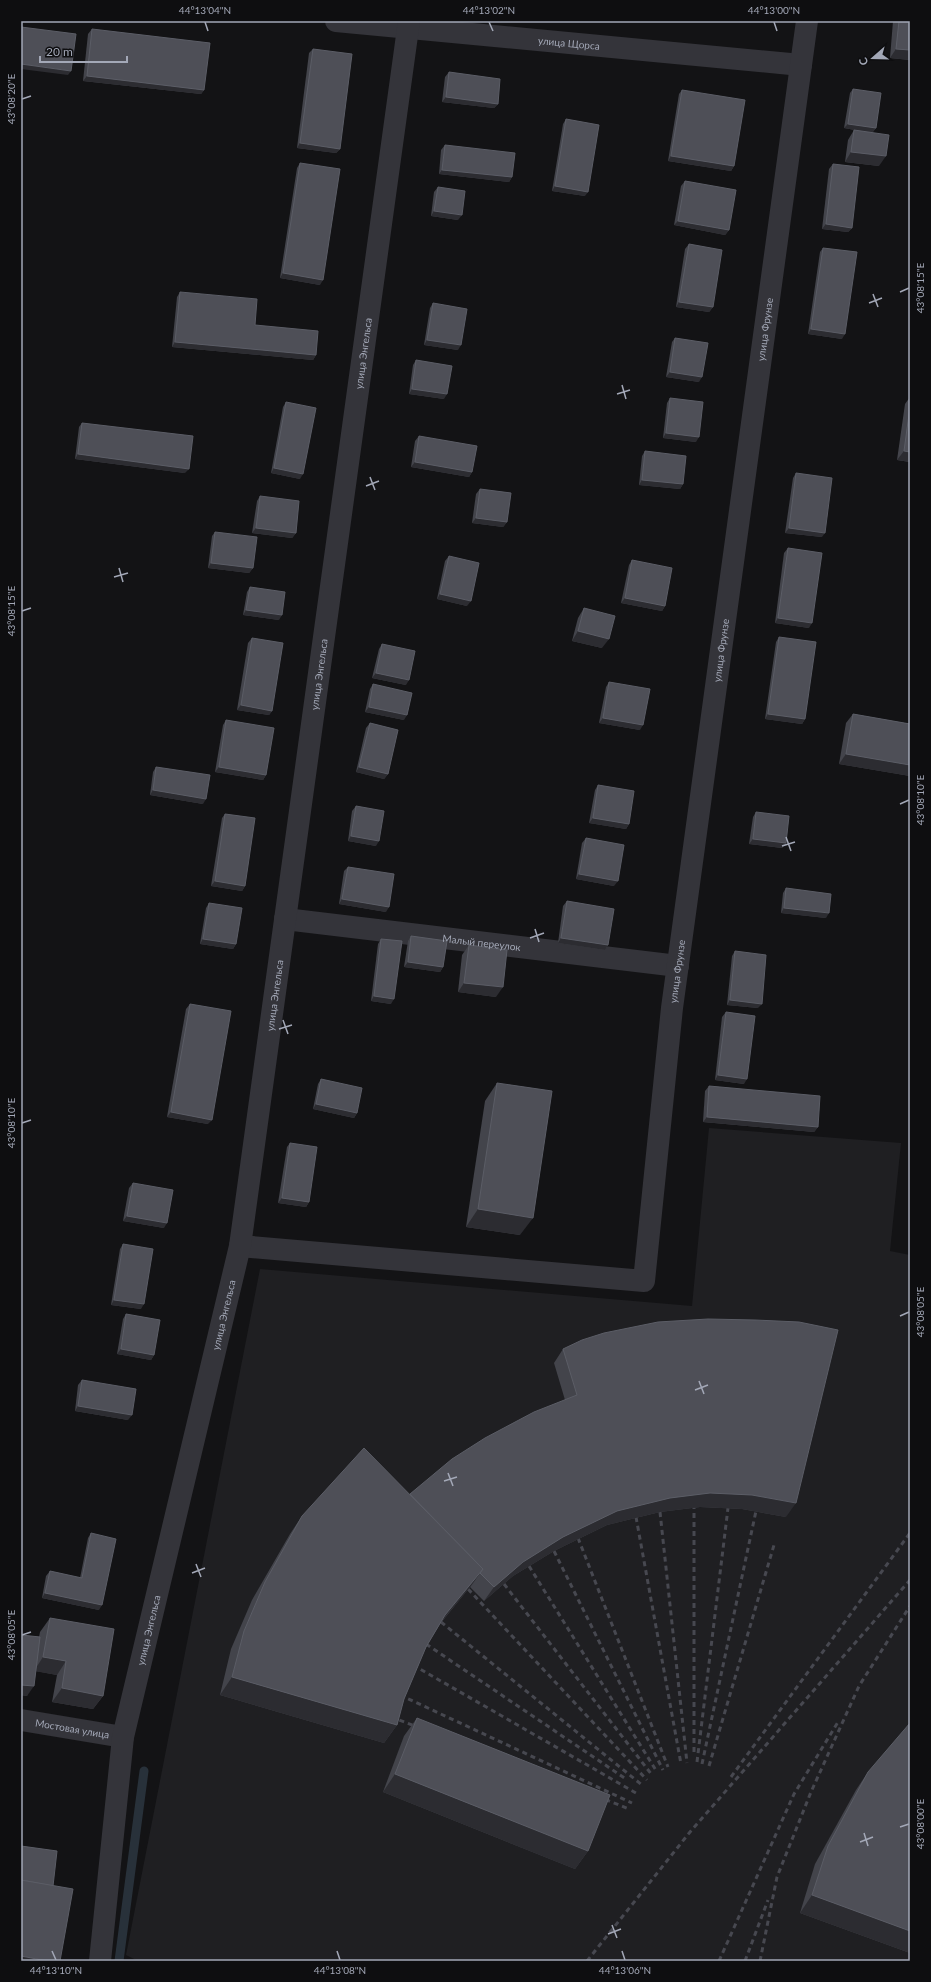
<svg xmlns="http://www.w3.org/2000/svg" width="931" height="1982" viewBox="0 0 931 1982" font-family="Lato,sans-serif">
	<rect width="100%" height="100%" fill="#131315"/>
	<!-- built -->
	<polygon fill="#1f1f22" points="709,1128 901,1143 890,1251 910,1255 910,1961 138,1961 126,1955 260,1269 692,1306"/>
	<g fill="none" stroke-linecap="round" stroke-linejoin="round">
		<!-- stream -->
		<polyline stroke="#28313a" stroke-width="9" points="119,1961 144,1771"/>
		<!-- minor -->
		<g stroke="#34343a" stroke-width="22">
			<path id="s1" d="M336,21L801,65"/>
			<path id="s2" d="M285,919L678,966"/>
			<path id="s3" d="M240,1246L644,1281L672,1008L807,21"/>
			<path id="s4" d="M21,1720L123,1737"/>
			<path id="s5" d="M100,1961L123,1737L240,1246L409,21"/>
		</g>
		<!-- rail -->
		<g stroke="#474850" stroke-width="3" stroke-dasharray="5 4" stroke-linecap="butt">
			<polyline points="660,1512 687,1763"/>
			<polyline points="636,1517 681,1764"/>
			<polyline points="578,1538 668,1767"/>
			<polyline points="554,1551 663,1770"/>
			<polyline points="529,1566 657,1772"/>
			<polyline points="504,1584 652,1775"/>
			<polyline points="468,1589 647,1780"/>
			<polyline points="441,1622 642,1785"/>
			<polyline points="426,1644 626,1779"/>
			<polyline points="413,1665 636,1793"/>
			<polyline points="400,1695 632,1803"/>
			<polyline points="391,1717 423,1729"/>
			<polyline points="694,1752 694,1508"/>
			<polyline points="697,1762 728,1508"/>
			<polyline points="702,1764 756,1511"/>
			<polyline points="709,1766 774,1545"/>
			<polyline points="731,1777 910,1533"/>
			<polyline points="597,1796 629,1809"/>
			<polyline points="587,1961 690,1832 910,1580"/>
			<polyline points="719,1961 794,1794 838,1722"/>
			<polyline points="745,1961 768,1900"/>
			<polyline points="760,1961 777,1877 811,1792 859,1686 910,1606"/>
		</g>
	</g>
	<!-- wall -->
	<g fill="#43444b">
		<polygon points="893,21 910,21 910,60 890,58"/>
		<polygon points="92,29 204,90 201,94 83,81 88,34"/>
		<polygon points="313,49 340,149 336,153 297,148 309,53"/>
		<polygon points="449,72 498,104 494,108 442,102 445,77"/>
		<polygon points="853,89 876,128 872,133 879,166 845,162 848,140 854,130 866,132 844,128 850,93"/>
		<polygon points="682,90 734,166 731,171 668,161 679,94"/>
		<polygon points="566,119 585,196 552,191 563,124"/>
		<polygon points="445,145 512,177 509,182 439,174 441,150"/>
		<polygon points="300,163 320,285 280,278 297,168"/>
		<polygon points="833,164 852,228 848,232 822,229 829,169"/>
		<polygon points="685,181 729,230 725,235 674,225 681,186"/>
		<polygon points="438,187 458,220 431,216 434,192"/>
		<polygon points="689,244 713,307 709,312 676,307 685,249"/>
		<polygon points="823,248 842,339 808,334 820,252"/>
		<polygon points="180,292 255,325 316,355 313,360 172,347 177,297"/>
		<polygon points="433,303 458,350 424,345 430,308"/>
		<polygon points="675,338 699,382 666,377 672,342"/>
		<polygon points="416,360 444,399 409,394 413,365"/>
		<polygon points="910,397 910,462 897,460 905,404"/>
		<polygon points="670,398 696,442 663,438 667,403"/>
		<polygon points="286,402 300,479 271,473 283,407"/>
		<polygon points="82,423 185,473 75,459 79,427"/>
		<polygon points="419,436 472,472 469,477 411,467 415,441"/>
		<polygon points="645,451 683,484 680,489 639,485 642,456"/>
		<polygon points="796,473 822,537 785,533 793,478"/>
		<polygon points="480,489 507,522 503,527 472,523 476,494"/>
		<polygon points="260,496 296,533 292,538 252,533 257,501"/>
		<polygon points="215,532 253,568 249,573 208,568 212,536"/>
		<polygon points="788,548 809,628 775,623 784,553"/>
		<polygon points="449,556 467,606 437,599 445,561"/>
		<polygon points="632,560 665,606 662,611 621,603 629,565"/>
		<polygon points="250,587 279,620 243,615 247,592"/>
		<polygon points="584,608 602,648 572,641 578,618"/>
		<polygon points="779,637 805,719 802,724 765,719 776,642"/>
		<polygon points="252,638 272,711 269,715 237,710 248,643"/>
		<polygon points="382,644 406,685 372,678 379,649"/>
		<polygon points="609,682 640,730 599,723 606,687"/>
		<polygon points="373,684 404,720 365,712 370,689"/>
		<polygon points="853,714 910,724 910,776 839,764 846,723"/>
		<polygon points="226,720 266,775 263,780 215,772 223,725"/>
		<polygon points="370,723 388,774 384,779 356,772 366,728"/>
		<polygon points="156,767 203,804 150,795 153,772"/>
		<polygon points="598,785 629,824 626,829 589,823 595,790"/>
		<polygon points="356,806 376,846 348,841 352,811"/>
		<polygon points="756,812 786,843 782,848 749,844 753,817"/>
		<polygon points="225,814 245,886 242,891 211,886 222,818"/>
		<polygon points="586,838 614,886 576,879 582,843"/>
		<polygon points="348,867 386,912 339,904 344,871"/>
		<polygon points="786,888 826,918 781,913 783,893"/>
		<polygon points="567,901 608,945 605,950 558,943 563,906"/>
		<polygon points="209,903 236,944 233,949 200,944 206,908"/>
		<polygon points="411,936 443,967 440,972 404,967 408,941"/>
		<polygon points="381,939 391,1004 371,1001 378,944"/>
		<polygon points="469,945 496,997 458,992 462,955"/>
		<polygon points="735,951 758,1008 727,1005 732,956"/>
		<polygon points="190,1004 208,1124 167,1117 186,1009"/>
		<polygon points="726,1012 744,1084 715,1080 722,1017"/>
		<polygon points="321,1079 357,1113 354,1118 313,1109 318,1084"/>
		<polygon points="497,1083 520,1235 466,1227 485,1101"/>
		<polygon points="709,1086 818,1127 814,1132 703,1122 705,1091"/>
		<polygon points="290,1143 309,1202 306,1207 278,1203 287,1147"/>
		<polygon points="133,1183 164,1228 123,1221 129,1188"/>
		<polygon points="123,1244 141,1309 111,1305 120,1249"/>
		<polygon points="126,1314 154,1355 151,1360 117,1354 123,1319"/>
		<polygon points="563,1349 786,1517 742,1509 700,1507 660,1512 607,1525 554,1551 513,1576 484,1601 470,1587 440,1624 426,1647 404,1699 397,1725 384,1743 220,1695 231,1649 252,1600 290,1534 302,1516 410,1494 565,1400 554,1363"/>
		<polygon points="82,1380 128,1420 75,1411 78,1385"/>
		<polygon points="91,1533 99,1610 42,1598 46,1576 50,1571 80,1578 88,1538"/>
		<polygon points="50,1618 103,1696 93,1709 52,1702 57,1675 36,1671 27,1696 21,1695 21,1635 39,1637 40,1632"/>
		<polygon points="417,1718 588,1851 575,1869 383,1792 404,1736"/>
		<polygon points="868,1772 910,1953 800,1913 815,1864 856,1790"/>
	</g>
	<!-- shaded-wall -->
	<g fill="#2c2c31">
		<polygon points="896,49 910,50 910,60 890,58"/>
		<polygon points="21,64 71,71 68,75 21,69"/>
		<polygon points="87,76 204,90 201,94 83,81"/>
		<polygon points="446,97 498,104 494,108 442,102"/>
		<polygon points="848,124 876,128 872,133 844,128"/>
		<polygon points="300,143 340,149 336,153 297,148"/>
		<polygon points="851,152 886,156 879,166 845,162"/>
		<polygon points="671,156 734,166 731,171 668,161"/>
		<polygon points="442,170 512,177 509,182 439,174"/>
		<polygon points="555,186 588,192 585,196 552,191"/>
		<polygon points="434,211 462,215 458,220 431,216"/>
		<polygon points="678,221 729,230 725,235 674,225"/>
		<polygon points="826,224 852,228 848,232 822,229"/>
		<polygon points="283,273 323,280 320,285 280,278"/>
		<polygon points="679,302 713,307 709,312 676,307"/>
		<polygon points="811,329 845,334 842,339 808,334"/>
		<polygon points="427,340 461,345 458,350 424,345"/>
		<polygon points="175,342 316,355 313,360 172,347"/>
		<polygon points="670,372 702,377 699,382 666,377"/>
		<polygon points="412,389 447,394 444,399 409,394"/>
		<polygon points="666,433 699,437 696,442 663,438"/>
		<polygon points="904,451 910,452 910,462 897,460"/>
		<polygon points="78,454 189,469 185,473 75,459"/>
		<polygon points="415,462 472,472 469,477 411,467"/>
		<polygon points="274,468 303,474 300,479 271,473"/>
		<polygon points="642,480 683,484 680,489 639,485"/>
		<polygon points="476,518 507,522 503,527 472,523"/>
		<polygon points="256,528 296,533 292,538 252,533"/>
		<polygon points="789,528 825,533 822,537 785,533"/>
		<polygon points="211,563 253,568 249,573 208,568"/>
		<polygon points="440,594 471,601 467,606 437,599"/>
		<polygon points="625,598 665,606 662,611 621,603"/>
		<polygon points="246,610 282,615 279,620 243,615"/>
		<polygon points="778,618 812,623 809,628 775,623"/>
		<polygon points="578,631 609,639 602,648 572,641"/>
		<polygon points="376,673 409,680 406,685 372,678"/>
		<polygon points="241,705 272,711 269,715 237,710"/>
		<polygon points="369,707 407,715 404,720 365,712"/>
		<polygon points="768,714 805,719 802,724 765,719"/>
		<polygon points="603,718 643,725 640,730 599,723"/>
		<polygon points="846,754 910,765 910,776 839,764"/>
		<polygon points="219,767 266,775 263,780 215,772"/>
		<polygon points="359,767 388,774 384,779 356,772"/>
		<polygon points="153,790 206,799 203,804 150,795"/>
		<polygon points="593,818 629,824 626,829 589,823"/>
		<polygon points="351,836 379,841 376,846 348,841"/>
		<polygon points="753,839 786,843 782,848 749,844"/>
		<polygon points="579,874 618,881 614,886 576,879"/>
		<polygon points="215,881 245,886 242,891 211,886"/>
		<polygon points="342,899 389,907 386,912 339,904"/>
		<polygon points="784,908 829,913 826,918 781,913"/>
		<polygon points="561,938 608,945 605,950 558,943"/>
		<polygon points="203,939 236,944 233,949 200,944"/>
		<polygon points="408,962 443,967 440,972 404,967"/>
		<polygon points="464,983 503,987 496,997 458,992"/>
		<polygon points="374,996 394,999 391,1004 371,1001"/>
		<polygon points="730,1000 762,1004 758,1008 727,1005"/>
		<polygon points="718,1075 747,1079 744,1084 715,1080"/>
		<polygon points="316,1104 357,1113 354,1118 313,1109"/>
		<polygon points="171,1112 212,1120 208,1124 167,1117"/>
		<polygon points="707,1117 818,1127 814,1132 703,1122"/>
		<polygon points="282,1198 309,1202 306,1207 278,1203"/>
		<polygon points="478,1209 533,1218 520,1235 466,1227"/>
		<polygon points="127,1216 167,1223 164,1228 123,1221"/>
		<polygon points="114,1300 144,1304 141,1309 111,1305"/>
		<polygon points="121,1349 154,1355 151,1360 117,1354"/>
		<polygon points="78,1406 132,1415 128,1420 75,1411"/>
		<polygon points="710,1493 752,1495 796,1503 786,1517 742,1509 700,1507 660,1512 607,1525 554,1551 513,1576 484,1601 494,1587 523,1562 563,1537 617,1511 670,1498"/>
		<polygon points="483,1569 471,1586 433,1632 445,1615"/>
		<polygon points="45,1593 102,1605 99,1610 42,1598"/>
		<polygon points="43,1657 66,1661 57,1675 34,1671"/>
		<polygon points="232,1677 397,1725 384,1743 220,1695"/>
		<polygon points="21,1685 34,1686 27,1696 21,1695"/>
		<polygon points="62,1688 103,1696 93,1709 52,1702"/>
		<polygon points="395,1774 588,1851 575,1869 383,1792"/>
		<polygon points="812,1895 910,1931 910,1953 800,1913"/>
		<polygon points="21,1956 47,1961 21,1961"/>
	</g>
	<!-- building -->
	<g fill="#4e4f57" stroke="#5b5d66">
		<polygon points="899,21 910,21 910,50 896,49"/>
		<polygon points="21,27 76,34 71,71 21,64"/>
		<polygon points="92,29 210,43 204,90 87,76"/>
		<polygon points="313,49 352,54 340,149 300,143"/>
		<polygon points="449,72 500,79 498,104 446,97"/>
		<polygon points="853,89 881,93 876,128 848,124"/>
		<polygon points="682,90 745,100 734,166 671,156"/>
		<polygon points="566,119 599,125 588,192 555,186"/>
		<polygon points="854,130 889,135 886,156 851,152"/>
		<polygon points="445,145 515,153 512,177 442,170"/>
		<polygon points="300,163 340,169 323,280 283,273"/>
		<polygon points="833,164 859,167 852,228 826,224"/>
		<polygon points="685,181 736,190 729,230 678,221"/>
		<polygon points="438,187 465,191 462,215 434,211"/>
		<polygon points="689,244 722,250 713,307 679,302"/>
		<polygon points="823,248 857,252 845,334 811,329"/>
		<polygon points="180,292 257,299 255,325 318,331 316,355 175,342"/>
		<polygon points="433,303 467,309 461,345 427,340"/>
		<polygon points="675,338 708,343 702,377 670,372"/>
		<polygon points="416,360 452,366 447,394 412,389"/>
		<polygon points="670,398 703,402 699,437 666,433"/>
		<polygon points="286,402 316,408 303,474 274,468"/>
		<polygon points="910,407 910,452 904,451"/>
		<polygon points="82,423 193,436 189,469 78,454"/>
		<polygon points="419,436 477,446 472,472 415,462"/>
		<polygon points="645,451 686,456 683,484 642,480"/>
		<polygon points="796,473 832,478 825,533 789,528"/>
		<polygon points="480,489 511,493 507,522 476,518"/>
		<polygon points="260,496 299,501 296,533 256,528"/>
		<polygon points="215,532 257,537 253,568 211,563"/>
		<polygon points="788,548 822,553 812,623 778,618"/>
		<polygon points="449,556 479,563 471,601 440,594"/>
		<polygon points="632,560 672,568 665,606 625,598"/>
		<polygon points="250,587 285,592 282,615 246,610"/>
		<polygon points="584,608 615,616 609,639 578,631"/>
		<polygon points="779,637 816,642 805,719 768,714"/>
		<polygon points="252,638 283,643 272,711 241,705"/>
		<polygon points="382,644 415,651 409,680 376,673"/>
		<polygon points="609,682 650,689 643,725 603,718"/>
		<polygon points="373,684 412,693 407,715 369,707"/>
		<polygon points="853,714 910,724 910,765 846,754"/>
		<polygon points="226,720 274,728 266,775 219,767"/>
		<polygon points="370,723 398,730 388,774 359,767"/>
		<polygon points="156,767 210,775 206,799 153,790"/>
		<polygon points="598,785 634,791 629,824 593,818"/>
		<polygon points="356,806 384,811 379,841 351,836"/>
		<polygon points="756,812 789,816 786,843 753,839"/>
		<polygon points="225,814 255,818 245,886 215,881"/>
		<polygon points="586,838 624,845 618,881 579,874"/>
		<polygon points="348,867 394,874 389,907 342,899"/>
		<polygon points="786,888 831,894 829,913 784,908"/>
		<polygon points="567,901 614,909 608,945 561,938"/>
		<polygon points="209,903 242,908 236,944 203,939"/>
		<polygon points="411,936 447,941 443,967 408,962"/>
		<polygon points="381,939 402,941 394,999 374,996"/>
		<polygon points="469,945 507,950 503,987 464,983"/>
		<polygon points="735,951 766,955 762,1004 730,1000"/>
		<polygon points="190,1004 231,1011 212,1120 171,1112"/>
		<polygon points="726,1012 755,1016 747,1079 718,1075"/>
		<polygon points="321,1079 362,1088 357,1113 316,1104"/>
		<polygon points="497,1083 552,1091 533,1218 478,1209"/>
		<polygon points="709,1086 820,1096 818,1127 707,1117"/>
		<polygon points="290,1143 317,1147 309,1202 282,1198"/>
		<polygon points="133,1183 173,1190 167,1223 127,1216"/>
		<polygon points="123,1244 153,1249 144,1304 114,1300"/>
		<polygon points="126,1314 160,1320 154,1355 121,1349"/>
		<polygon points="708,1319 755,1320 799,1322 838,1330 796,1503 752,1495 710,1493 670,1498 617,1511 563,1537 523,1562 494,1587 480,1573 483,1569 410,1494 452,1459 485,1438 534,1412 577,1395 563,1349 582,1340 604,1333 658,1322"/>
		<polygon points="82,1380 136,1389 132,1415 78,1406"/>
		<polygon points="364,1448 483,1569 445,1615 426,1647 404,1699 397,1725 232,1677 244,1631 265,1582 302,1516"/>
		<polygon points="91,1533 116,1539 102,1605 45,1593 50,1571 82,1578"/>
		<polygon points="50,1618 114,1629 103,1696 62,1688 66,1661 43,1657"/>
		<polygon points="21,1635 40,1637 34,1686 21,1685"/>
		<polygon points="417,1718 610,1795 588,1851 395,1774"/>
		<polygon points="910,1723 910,1931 812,1895 828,1846 868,1772"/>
		<polygon points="21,1846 57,1851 53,1886 21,1880"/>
		<polygon points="21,1880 73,1889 60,1961 47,1961 21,1956"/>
	</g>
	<!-- ticks -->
	<path fill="none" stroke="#a3a8b7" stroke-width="1.5" d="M205,22L208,31M489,22L493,31M774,22L777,31M22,99L31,96M900,292L909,288M873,294L878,307M869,303L882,298M622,385L626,399M617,394L630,390M370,477L375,490M366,486L379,481M119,568L123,582M114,577L128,573M22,611L31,608M900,804L909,800M786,837L791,851M782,846L795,842M535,929L539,942M530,938L544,933M283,1020L288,1034M279,1029L292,1025M22,1123L31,1120M900,1316L909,1312M699,1381L704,1394M695,1390L708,1385M448,1473L453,1486M444,1481L457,1477M196,1564L201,1577M192,1573L205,1568M22,1635L31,1632M900,1827L909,1824M864,1833L868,1846M860,1842L873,1837M612,1925L617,1938M608,1934L621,1929M52,1951L56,1960M337,1951L340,1960M622,1951L625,1960"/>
	<g text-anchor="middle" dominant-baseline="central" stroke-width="3.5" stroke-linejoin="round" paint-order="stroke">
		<!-- street labels -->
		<g font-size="10" fill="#a3a8b7" stroke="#0e0e10">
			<text stroke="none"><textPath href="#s1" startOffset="234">улица Щорса</textPath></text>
			<text stroke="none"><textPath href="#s3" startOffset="1365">улица Фрунзе</textPath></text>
			<text stroke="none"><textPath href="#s5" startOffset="1631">улица Энгельса</textPath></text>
			<text stroke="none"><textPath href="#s3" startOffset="1041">улица Фрунзе</textPath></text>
			<text stroke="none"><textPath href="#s5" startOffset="1307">улица Энгельса</textPath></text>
			<text stroke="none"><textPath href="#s2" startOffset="198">Малый переулок</textPath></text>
			<text stroke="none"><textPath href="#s3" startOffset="717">улица Фрунзе</textPath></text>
			<text stroke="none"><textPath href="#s5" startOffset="983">улица Энгельса</textPath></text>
			<text stroke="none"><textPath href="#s5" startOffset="659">улица Энгельса</textPath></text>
			<text stroke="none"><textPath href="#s5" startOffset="335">улица Энгельса</textPath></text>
			<text stroke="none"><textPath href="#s4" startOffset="52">Мостовая улица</textPath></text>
		</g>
	</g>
	<!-- border -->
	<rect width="931" height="1982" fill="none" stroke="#0e0e10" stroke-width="44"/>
	<!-- north arrow -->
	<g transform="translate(873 58) rotate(250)" stroke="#0e0e10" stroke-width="3" paint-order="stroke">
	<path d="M0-3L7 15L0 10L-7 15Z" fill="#a3a8b7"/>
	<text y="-6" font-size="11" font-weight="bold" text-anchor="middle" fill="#a3a8b7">С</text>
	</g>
	<!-- scale -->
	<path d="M40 56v6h87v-6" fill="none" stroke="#a3a8b7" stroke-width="2"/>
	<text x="46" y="56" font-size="12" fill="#a3a8b7" stroke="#0e0e10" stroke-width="3" paint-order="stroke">20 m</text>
	<rect x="22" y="22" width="887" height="1938" fill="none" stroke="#a3a8b7" stroke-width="1.5"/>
	<g font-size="10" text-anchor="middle" fill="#a3a8b7">
		<text x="205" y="14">44°13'04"N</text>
		<text x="489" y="14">44°13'02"N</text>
		<text x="774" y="14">44°13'00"N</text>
		<text transform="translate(11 99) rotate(-90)" y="4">43°08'20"E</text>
		<text transform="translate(920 288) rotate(-90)" y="4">43°08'15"E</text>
		<text transform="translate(11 611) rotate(-90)" y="4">43°08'15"E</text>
		<text transform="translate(920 800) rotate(-90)" y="4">43°08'10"E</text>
		<text transform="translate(11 1123) rotate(-90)" y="4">43°08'10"E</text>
		<text transform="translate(920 1312) rotate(-90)" y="4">43°08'05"E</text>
		<text transform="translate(11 1635) rotate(-90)" y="4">43°08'05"E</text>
		<text transform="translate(920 1824) rotate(-90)" y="4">43°08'00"E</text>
		<text x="56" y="1974">44°13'10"N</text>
		<text x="340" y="1974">44°13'08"N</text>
		<text x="625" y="1974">44°13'06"N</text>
	</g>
</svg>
